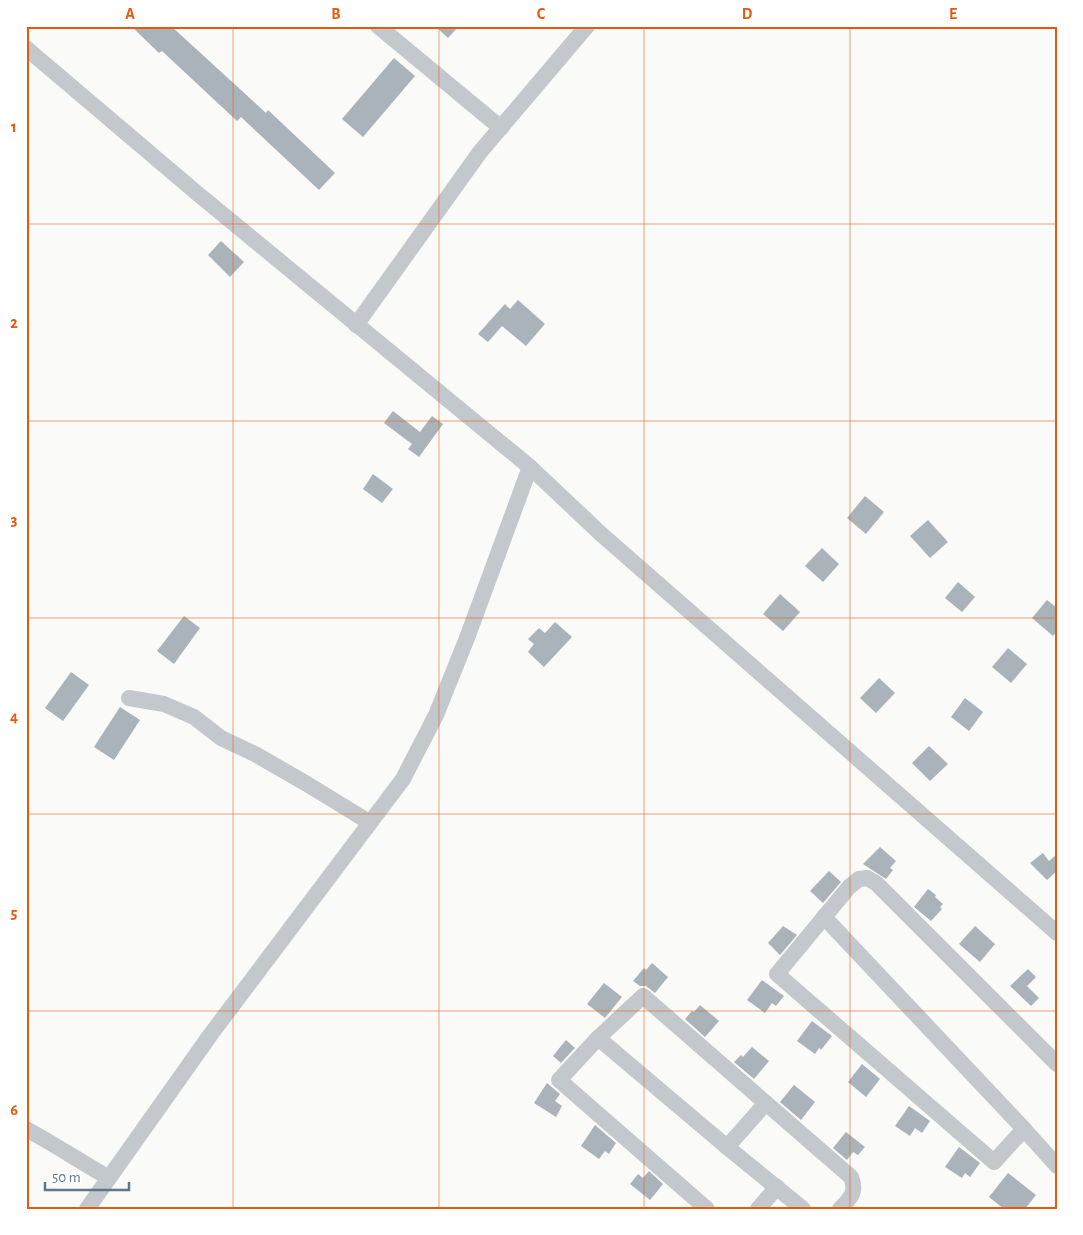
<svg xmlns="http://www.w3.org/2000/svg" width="1083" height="1235" viewBox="0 0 1083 1235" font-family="'Alegreya Sans',sans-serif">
	<rect width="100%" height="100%" fill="#fafaf8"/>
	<!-- building -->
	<g fill="#aab3b9">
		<polygon points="131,26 171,26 266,113 268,110 335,173 319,190 241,117 237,121 162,51 159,53"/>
		<polygon points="435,26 459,26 448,38"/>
		<polygon points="394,58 415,76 363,137 342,119"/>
		<polygon points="221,241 244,262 230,277 208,255"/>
		<polygon points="518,300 545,324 526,346 502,326 488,342 478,334 505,304 510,309"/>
		<polygon points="393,411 420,432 432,416 443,424 419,457 408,449 412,444 384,423"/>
		<polygon points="373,474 393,489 382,503 363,489"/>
		<polygon points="865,496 884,512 866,534 847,518"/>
		<polygon points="928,520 948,542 930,558 910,536"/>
		<polygon points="822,548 839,564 823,582 805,566"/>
		<polygon points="958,582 975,597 962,612 945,598"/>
		<polygon points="780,594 800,612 783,631 763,614"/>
		<polygon points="1047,600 1057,608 1057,631 1053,636 1032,618"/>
		<polygon points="184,616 200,628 174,664 157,651"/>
		<polygon points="555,622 572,637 544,667 528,652 534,644 528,639 539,628 545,633"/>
		<polygon points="1008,648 1027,664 1011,683 992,667"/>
		<polygon points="71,672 89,685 63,721 45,708"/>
		<polygon points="879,678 895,693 876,713 860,698"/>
		<polygon points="965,698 983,712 969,731 951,717"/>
		<polygon points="120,707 140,720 114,760 94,747"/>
		<polygon points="929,746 948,764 930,781 912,763"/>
		<polygon points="880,847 896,861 890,868 893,870 886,879 863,864"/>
		<polygon points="1043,853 1049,861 1057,854 1057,871 1047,880 1030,863"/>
		<polygon points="829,871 841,882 823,903 810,891"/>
		<polygon points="928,889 936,895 935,897 943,904 940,907 942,909 931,921 914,907"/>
		<polygon points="783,926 797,935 780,955 768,943"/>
		<polygon points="975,926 995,944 980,962 959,944"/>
		<polygon points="652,963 668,977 655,993 646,986 640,986 633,981 644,968 646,970"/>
		<polygon points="1028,969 1036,977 1027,986 1039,998 1031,1006 1010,986"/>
		<polygon points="762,980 784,996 776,1006 772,1003 765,1013 747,1000"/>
		<polygon points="604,983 622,997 605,1018 587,1004"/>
		<polygon points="700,1005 719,1021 705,1037 685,1019 692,1011 694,1012"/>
		<polygon points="812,1021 832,1036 821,1050 819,1048 815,1054 797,1041"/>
		<polygon points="566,1040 575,1048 561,1063 553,1056"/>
		<polygon points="752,1047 769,1061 754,1079 734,1062 741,1055 743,1057"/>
		<polygon points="862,1064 880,1079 866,1097 848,1082"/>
		<polygon points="547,1083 560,1094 555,1101 562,1106 556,1117 534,1103"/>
		<polygon points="794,1085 815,1102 801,1120 780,1102"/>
		<polygon points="909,1106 930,1121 922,1133 915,1128 910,1136 895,1126"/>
		<polygon points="595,1125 616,1143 609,1154 605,1151 599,1159 581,1146"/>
		<polygon points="846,1132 865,1147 858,1155 853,1152 847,1160 833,1148"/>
		<polygon points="959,1147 980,1163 970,1177 965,1173 962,1178 945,1167"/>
		<polygon points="649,1171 663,1184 650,1200 630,1184 638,1174 643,1178"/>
		<polygon points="1008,1173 1036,1195 1025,1209 1004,1209 989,1197"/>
	</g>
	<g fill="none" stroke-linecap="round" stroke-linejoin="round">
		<!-- minor -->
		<g stroke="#c3c8cc" stroke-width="16">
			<polyline points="378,26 501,128"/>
			<polyline points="26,48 198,194 530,467 601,534 1057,933"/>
			<polyline points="356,325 480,152 587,26"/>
			<polyline points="129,698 164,704 194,717 221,738 255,754 307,784 369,822"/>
			<polyline points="824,917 1024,1129 1057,1166"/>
			<polyline points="598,1038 727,1147 803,1209"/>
			<path d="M26,1129C54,1144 81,1162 109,1178"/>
			<polyline points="1024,1129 994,1162 777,974 849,887 859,879 867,878 876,883 1057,1064"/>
			<polyline points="727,1147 765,1104"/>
			<polyline points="87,1209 211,1034 403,779 436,715 467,638 530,467"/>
			<path d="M707,1209L559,1080L598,1038L643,996L851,1177C857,1192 851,1198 840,1209"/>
			<polyline points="758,1209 777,1187"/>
		</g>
	</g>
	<!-- grid -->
	<path fill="none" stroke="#e8590c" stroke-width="1" stroke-opacity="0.55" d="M233,26V1209M439,26V1209M644,26V1209M850,26V1209M26,224H1057M26,421H1057M26,618H1057M26,814H1057M26,1011H1057"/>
	<!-- border -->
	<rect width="1083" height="1235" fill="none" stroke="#ffffff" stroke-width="55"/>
	<!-- scale -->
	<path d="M45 1182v8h84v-8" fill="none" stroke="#657683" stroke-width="2.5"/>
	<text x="52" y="1182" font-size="15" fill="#657683" stroke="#ffffff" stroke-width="4" paint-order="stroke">50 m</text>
	<rect x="28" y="28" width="1028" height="1180" fill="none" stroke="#e8590c" stroke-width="2"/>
	<g font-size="16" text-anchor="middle" font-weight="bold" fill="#e8590c">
		<text x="130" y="19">A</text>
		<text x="336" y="19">B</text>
		<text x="541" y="19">C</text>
		<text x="747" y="19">D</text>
		<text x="953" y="19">E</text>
		<text x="14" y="132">1</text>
		<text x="14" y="328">2</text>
		<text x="14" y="525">3</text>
		<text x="14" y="722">4</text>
		<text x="14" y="918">5</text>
		<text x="14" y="1115">6</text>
	</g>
</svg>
